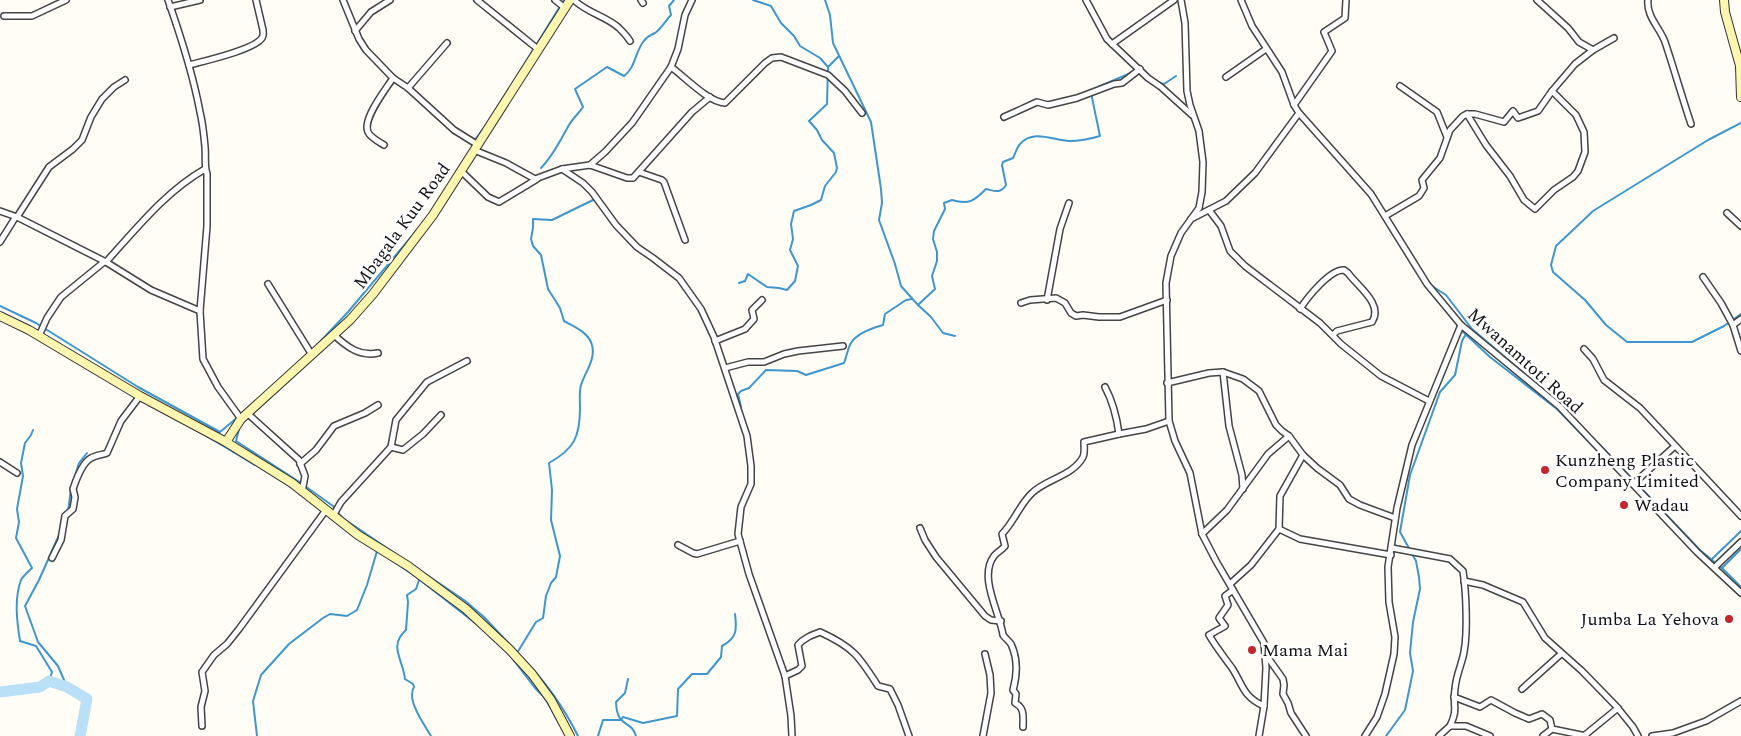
<svg xmlns="http://www.w3.org/2000/svg" width="1741" height="736" viewBox="0 0 1741 736" font-family="Spectral,serif">
	<rect width="100%" height="100%" fill="#fffdf5"/>
	<g fill="none" stroke-linecap="round" stroke-linejoin="round">
		<!-- stream -->
		<g stroke="#3f96cf" stroke-width="2">
			<polyline points="753,0 771,6 781,23 794,36 800,46 820,58 828,67"/>
			<polyline points="825,0 830,15 833,43 871,122 881,189 882,203 879,220 895,264 901,286 918,305 931,317 943,333 955,336"/>
			<polyline points="1159,83 1164,84 1176,76"/>
			<polyline points="1098,87 1133,72"/>
			<polyline points="494,113 564,0"/>
			<polyline points="1741,123 1708,140 1593,211 1556,246 1551,265 1553,272 1585,300 1606,325 1627,342 1692,342 1724,326 1741,314"/>
			<polyline points="474,141 483,129"/>
			<path d="M541,168C553,156 561,139 569,125C573,118 579,113 583,107L575,89L607,67L624,76C635,68 635,53 643,42C647,36 649,36 655,33C661,29 666,20 671,15L669,6L674,0"/>
			<polyline points="459,181 467,168"/>
			<polyline points="739,283 745,281 748,274 767,287 779,288 787,290 795,281 798,266 790,250 793,239 791,224 794,211 811,205 821,200 825,186 836,172 837,168 834,153 822,140 817,130 809,121 827,104 828,67 839,56"/>
			<polyline points="1432,286 1446,295 1472,329 1560,404"/>
			<path d="M918,305L935,289L932,276L937,261V252L933,239L934,231L945,209L944,203L952,200C969,205 974,201 986,189C995,191 1000,194 1006,185L1002,165L1003,162L1013,158C1015,154 1017,147 1020,144C1033,129 1053,140 1069,141C1079,141 1090,139 1100,136L1091,93"/>
			<polyline points="0,306 36,323 138,387 220,432 238,417"/>
			<polyline points="1461,330 1490,357 1557,409 1618,472"/>
			<polyline points="317,345 348,312 417,230"/>
			<polyline points="325,348 347,327"/>
			<path d="M741,407L738,394L741,391L749,388L766,370L797,371L806,375L844,363C846,358 847,353 849,347C853,335 872,328 883,325L885,314L906,300L912,299"/>
			<polyline points="242,423 272,396"/>
			<polyline points="195,429 255,465"/>
			<polyline points="239,429 236,441 301,483"/>
			<path d="M33,430L31,435L25,443L21,463L23,476L17,509L19,522L16,538L32,568C28,572 23,576 21,580C14,599 17,622 20,641L36,646L52,672L49,681"/>
			<polyline points="1598,443 1701,551 1722,568 1741,587"/>
			<polyline points="266,471 295,490"/>
			<polyline points="73,482 79,463 87,453"/>
			<polyline points="305,486 333,506 335,509"/>
			<polyline points="68,512 71,489"/>
			<polyline points="338,513 344,519 464,600 484,617 515,650"/>
			<polyline points="59,535 39,580 25,606 38,642 58,666 67,687"/>
			<polyline points="358,539 369,546"/>
			<polyline points="1685,543 1701,559"/>
			<polyline points="384,555 415,576 484,630"/>
			<polyline points="1712,559 1741,531"/>
			<polyline points="1722,568 1741,549"/>
			<path d="M419,580L416,589L407,595L408,602L406,630C388,646 403,659 405,679L413,684L414,687C406,700 424,724 431,736"/>
			<path d="M517,653L536,622L543,618L546,596L551,583L556,577L560,556L551,520L552,490L549,463C574,449 580,437 580,408C580,401 579,392 581,385C585,372 596,359 592,345C589,333 575,327 564,321L560,308L548,289L541,255L533,246L531,239L533,228V219L552,220L595,199"/>
			<polyline points="512,658 535,688 545,698 566,736"/>
			<path d="M523,659C545,681 564,708 578,736"/>
			<path d="M628,679L625,693L616,702C617,729 631,719 636,736"/>
			<polyline points="257,736 253,701 261,675 289,644 323,618 330,614 347,616 357,610 367,585 377,551"/>
			<path d="M598,736L603,720H621L623,717L643,723L677,716L678,689L692,674H707L721,657L722,646C737,638 737,630 735,614"/>
			<polyline points="1386,736 1405,710 1413,671 1410,653 1413,622 1420,589 1419,577 1416,561 1400,532 1410,475 1440,392 1455,375 1462,341 1466,334"/>
		</g>
		<!-- river -->
		<polyline stroke="#b9e0f7" stroke-width="11" points="0,692 40,687 49,681 67,687 87,699 80,736"/>
		<defs>
			<g id="street">
				<path d="M168,0C181,37 193,74 200,112C203,124 204,136 205,147C206,156 204,165 207,174V226L200,311L203,359L218,387L241,419"/>
				<polyline points="343,0 359,39 366,50 393,78 408,88 454,130 478,145"/>
				<polyline points="477,0 539,50"/>
				<polyline points="555,0 565,8"/>
				<path d="M574,0C587,13 606,16 619,28C623,32 627,36 630,41"/>
				<polyline points="641,0 643,3"/>
				<polyline points="1086,0 1107,39 1148,78 1161,87 1192,115"/>
				<polyline points="1181,0 1185,23 1187,91 1190,105 1199,131 1203,162 1202,192 1199,208 1181,233 1171,256 1166,283 1169,421 1175,441 1190,473 1202,534 1216,561 1264,643 1266,668 1264,706 1259,736"/>
				<polyline points="1241,0 1252,26 1282,72 1294,105 1299,113 1371,194 1427,284 1461,325 1559,406 1697,552 1741,593"/>
				<polyline points="1537,0 1568,28 1579,42 1593,50"/>
				<path d="M1648,0C1646,16 1660,28 1665,42C1674,69 1682,97 1691,124"/>
				<polyline points="170,7 200,0"/>
				<polyline points="4,16 32,16 66,0"/>
				<polyline points="355,31 371,12 390,0"/>
				<polyline points="1112,44 1174,0"/>
				<path d="M189,65C204,61 254,50 262,38C264,35 263,34 263,30L256,0"/>
				<polyline points="671,67 678,49 685,15 692,0"/>
				<polyline points="1226,77 1266,49"/>
				<polyline points="1400,86 1437,112 1447,137"/>
				<polyline points="408,88 447,43"/>
				<polyline points="1294,105 1332,51 1324,32 1345,18 1346,0"/>
				<polyline points="1467,114 1486,145 1510,176 1524,200 1535,209 1554,190 1573,177 1578,171 1585,152 1584,132 1576,115 1552,91"/>
				<polyline points="1004,117 1037,102 1048,105 1077,98 1114,84 1122,83 1140,69"/>
				<path d="M384,145C379,142 370,137 368,132C362,119 386,89 393,78"/>
				<polyline points="474,150 506,163 535,179 562,169 583,183 592,192 616,225 637,247 653,258 679,278 701,309 714,337 747,436 751,466 751,484 741,507 738,534 749,574 785,676 791,716 792,736"/>
				<path d="M590,165L605,152L632,123L671,67C685,77 708,102 725,103L765,63L772,58L781,57L828,75L845,91L862,113"/>
				<polyline points="562,169 590,165 627,178 633,178 692,112 710,97"/>
				<polyline points="461,171 488,197 499,202 537,179"/>
				<polyline points="639,172 662,180 664,182 685,240"/>
				<polyline points="1209,210 1221,226 1230,251 1245,266 1320,323 1341,344 1381,376 1429,401"/>
				<polyline points="0,211 17,217 106,262 151,290 200,311"/>
				<polyline points="1727,213 1741,226"/>
				<polyline points="1385,216 1419,196 1424,188 1422,180 1440,158 1450,130 1463,116 1467,114 1475,114 1504,122 1513,111 1518,118 1538,111 1552,91 1575,64 1593,50 1614,38"/>
				<polyline points="17,217 49,167 73,149 82,140 91,117 102,99 114,87 125,80"/>
				<polyline points="1191,219 1226,201 1255,173 1299,113"/>
				<polyline points="0,242 15,218"/>
				<path d="M106,262C137,228 165,192 205,169"/>
				<polyline points="1703,277 1721,303 1733,325"/>
				<polyline points="268,284 312,355"/>
				<polyline points="1047,300 1060,229 1069,203"/>
				<polyline points="1021,303 1030,300 1056,298 1065,303 1071,313 1076,316 1083,315 1099,317 1120,317 1167,300"/>
				<path d="M1300,309C1307,298 1330,269 1344,270L1348,273C1357,286 1384,304 1372,322L1337,331L1333,335"/>
				<polyline points="1741,319 1733,325 1741,351"/>
				<path d="M334,335C347,347 360,357 378,353"/>
				<polyline points="39,336 47,318 61,297 104,262"/>
				<polyline points="715,341 745,329 754,319 752,310 762,300"/>
				<polyline points="1584,349 1593,359 1604,380 1640,408 1741,516"/>
				<polyline points="725,368 748,362 764,362 784,354 798,351 843,346"/>
				<polyline points="1223,372 1229,426 1242,475 1243,489"/>
				<polyline points="1167,383 1209,373 1223,372 1243,379 1259,391 1276,425 1282,431 1289,436 1303,455 1317,468 1340,485 1349,499 1360,505 1395,518"/>
				<path d="M1105,387C1112,400 1117,419 1119,434L1146,429L1169,421"/>
				<polyline points="247,413 299,460 305,476 302,492"/>
				<polyline points="391,447 403,450 423,434 441,415"/>
				<polyline points="0,462 17,473"/>
				<polyline points="300,464 316,450 334,426 365,413 378,405"/>
				<polyline points="1633,484 1675,446"/>
				<polyline points="333,516 341,502 391,447 396,420 427,382 467,361"/>
				<polyline points="920,528 925,540 936,557 985,616 991,620 1001,621"/>
				<polyline points="1279,529 1300,539 1391,555"/>
				<polyline points="1202,534 1227,510 1268,454 1289,436"/>
				<polyline points="678,545 693,553 697,554 740,541"/>
				<path d="M1392,548L1450,559L1463,571C1466,591 1468,631 1464,652C1462,664 1456,675 1455,689C1452,706 1459,707 1450,726"/>
				<path d="M52,558L61,540L65,516L73,509L75,497L73,489C76,480 82,463 91,458C96,455 102,455 107,453L121,421L140,396"/>
				<polyline points="1715,567 1741,542"/>
				<polyline points="1464,581 1483,585 1523,602 1545,638 1582,671 1616,706 1633,727 1638,736"/>
				<polyline points="1230,584 1251,565 1279,529 1280,496 1303,455"/>
				<path d="M1233,590L1225,596L1228,605L1219,618L1225,626L1209,635C1216,647 1224,657 1232,668C1243,685 1243,697 1264,706"/>
				<polyline points="1266,655 1283,679 1284,685 1283,694 1288,703 1291,713 1306,736"/>
				<path d="M785,676L798,670L802,666L798,645C804,638 812,635 820,632C853,647 859,656 878,686L890,689L898,705L909,736"/>
				<polyline points="1522,689 1561,654"/>
				<polyline points="1454,697 1480,707 1491,700 1515,713 1529,719 1542,714 1550,720 1552,729 1586,736"/>
				<polyline points="202,726 201,707 205,691 202,672 214,655 227,644 239,629 326,510"/>
				<path d="M1023,727C1023,717 1025,708 1015,703L1016,694L1013,690C1017,676 1018,659 1011,644C1009,641 1005,638 1003,635C1000,613 978,577 994,556C997,552 1002,550 1005,546L1002,534C1014,522 1020,504 1032,493C1046,479 1073,476 1083,457C1085,453 1084,447 1084,442L1119,434"/>
				<polyline points="1585,735 1618,708"/>
				<polyline points="983,736 991,693 990,675 985,654"/>
				<polyline points="1365,736 1377,717 1385,694 1394,654 1395,637 1389,602 1388,567 1397,508 1412,445 1461,325"/>
				<polyline points="1439,736 1450,726 1466,726 1490,736"/>
				<polyline points="1543,736 1552,729"/>
				<polyline points="1652,736 1673,733 1706,721 1741,701"/>
			</g>
			<g id="secondary">
				<polyline points="1724,0 1725,12 1740,66 1741,97"/>
				<polyline points="0,316 29,330 140,396 226,442 292,483 358,535 408,566 466,609 509,649 532,674 551,700 570,736"/>
				<polyline points="226,442 241,419 350,320 373,294 433,215 570,0"/>
			</g>
		</defs>
		<!-- street casing -->
		<use href="#street" stroke="#444" stroke-width="8"/>
		<!-- secondary casing -->
		<use href="#secondary" stroke="#333" stroke-width="10"/>
		<!-- street -->
		<use href="#street" stroke="#fff" stroke-width="5"/>
		<!-- secondary -->
		<use href="#secondary" stroke="#fff6b0" stroke-width="8"/>
	</g>
	<!-- markers -->
	<g fill="#c4262e" stroke="#fff" stroke-width="2">
		<circle cx="1545" cy="470" r="5"/>
		<circle cx="1624" cy="505" r="5"/>
		<circle cx="1729" cy="619" r="5"/>
		<circle cx="1252" cy="650" r="5"/>
	</g>
	<g text-anchor="middle" dominant-baseline="central" stroke-width="5" stroke-linejoin="round" paint-order="stroke">
		<!-- street labels -->
		<g font-size="18" fill="#111" stroke="#fff">
			<text transform="translate(402 226) rotate(-54)">Mbagala Kuu Road</text>
			<text transform="translate(1525 361) rotate(42)">Mwanamtoti Road</text>
		</g>
		<!-- poi labels -->
		<g font-size="18" fill="#111" stroke="#fff" text-anchor="start">
			<text x="1555" y="460">Kunzheng Plastic<tspan x="1555" dy="21">Company Limited</tspan></text>
			<text x="1634" y="505">Wadau</text>
			<text x="1719" y="619" text-anchor="end">Jumba La Yehova</text>
			<text x="1262" y="650">Mama Mai</text>
		</g>
	</g>
</svg>
